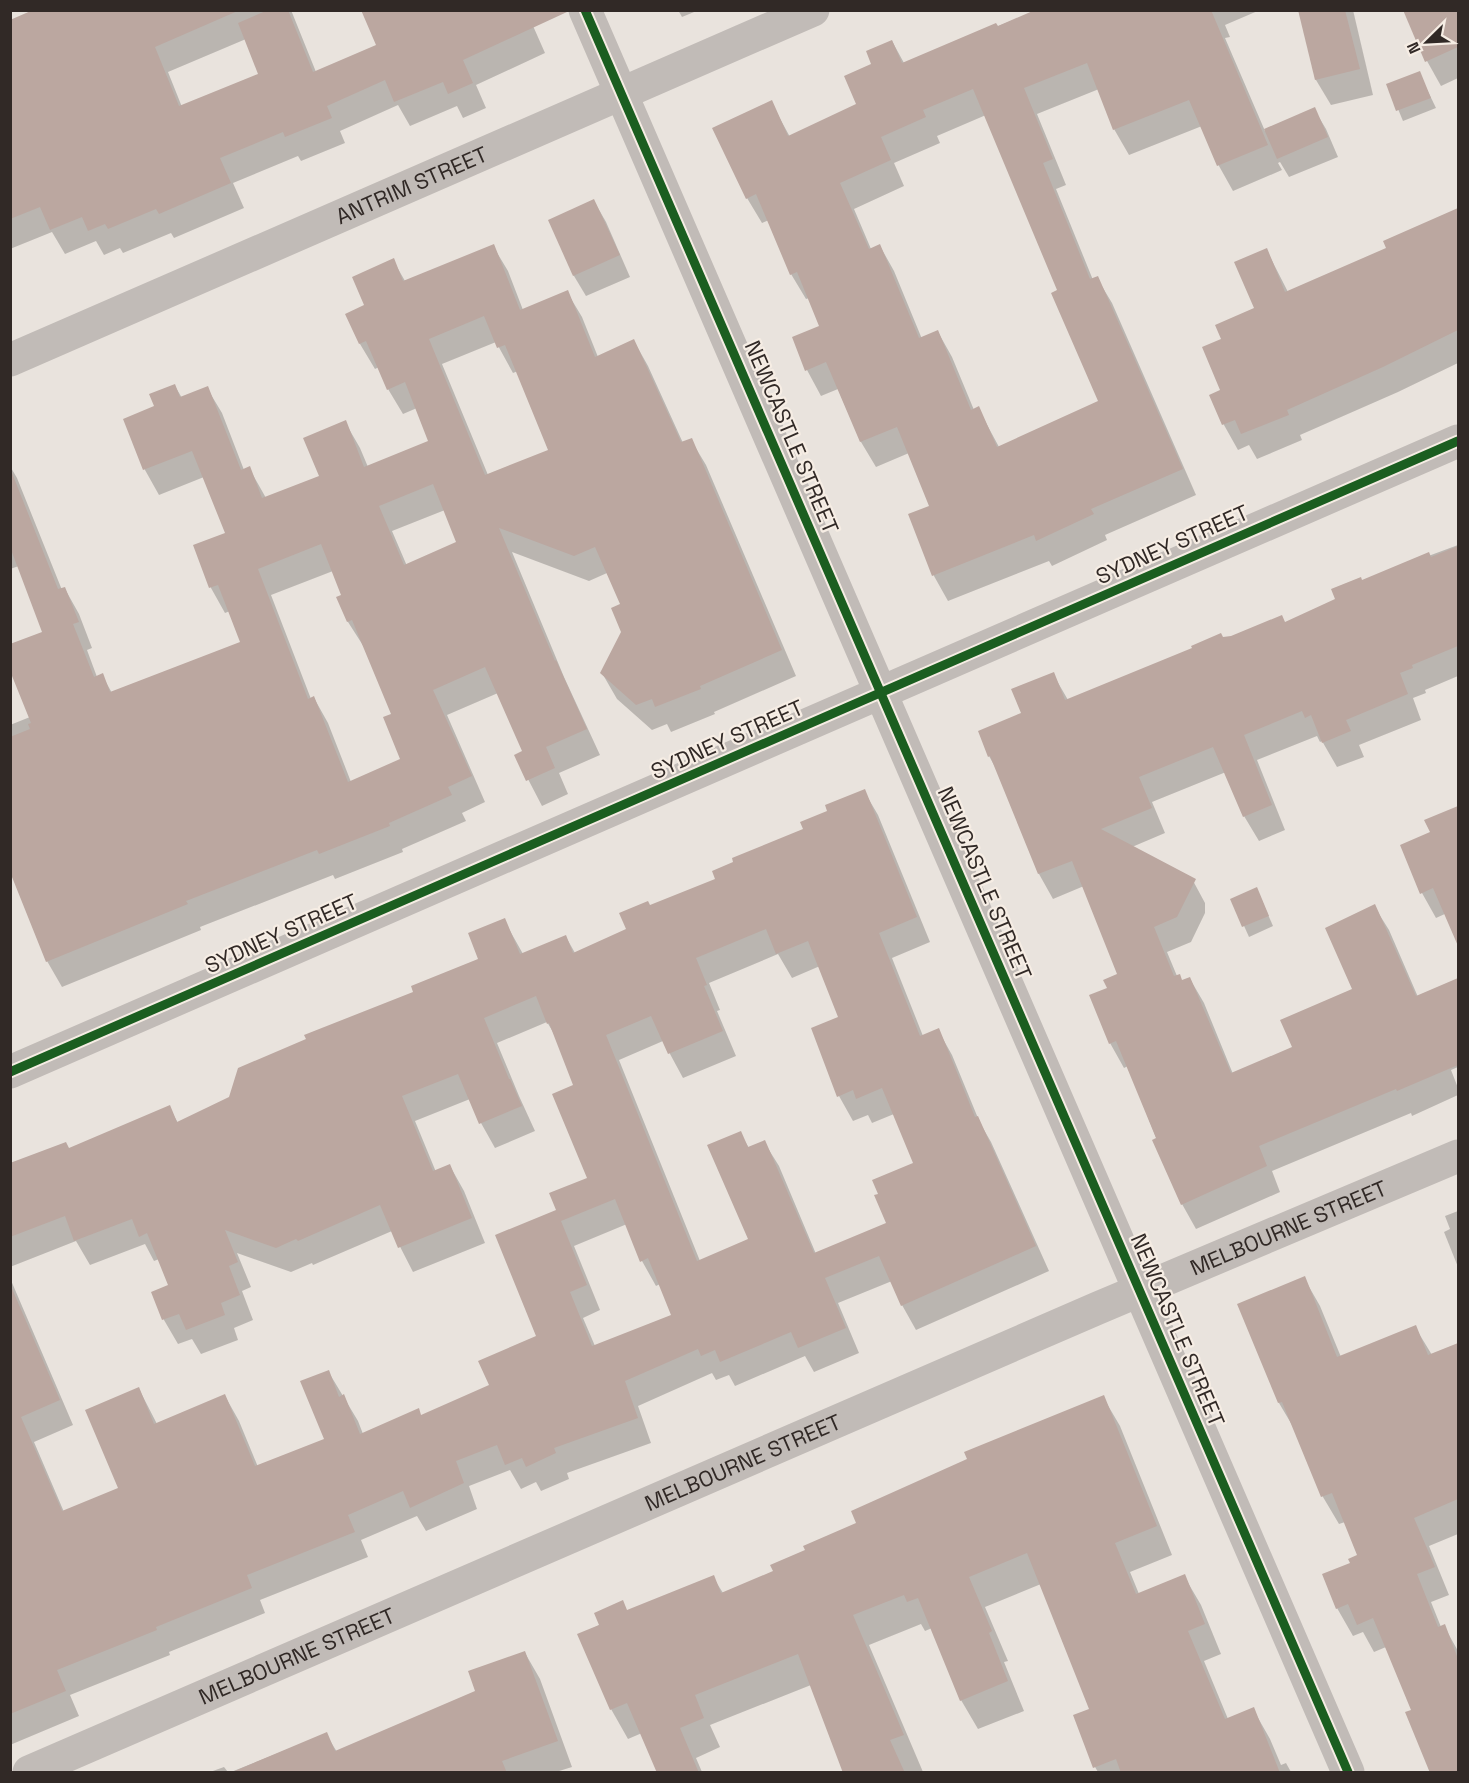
<svg xmlns="http://www.w3.org/2000/svg" width="1469" height="1783" viewBox="0 0 1469 1783" font-family="'Space Grotesk',sans-serif">
	<rect width="100%" height="100%" fill="#e9e3dd"/>
	<!-- shadow -->
	<g fill="#0003" fill-rule="evenodd">
		<path d="M37,10H291L316,72L526,10L545,53L476,85L486,108L463,118L457,106L410,126L398,105L340,131L345,143L301,161L298,156L233,183L244,208L174,238L171,233L123,253L120,248L104,255L96,241L65,254L52,232L10,249V22ZM246,39L260,75L182,107L168,72Z"/>
		<polygon points="678,10 699,10 682,17"/>
		<path d="M1039,10H1260L1225,25L1230,37L1225,38L1265,131L1314,109L1326,129L1338,157L1289,177L1280,162L1278,163L1282,170L1233,191L1219,166L1202,126L1129,155L1114,129L1099,89L1037,114L1066,185L1056,189L1093,280L1097,278L1112,303L1196,495L1105,535L1107,540L1052,566L1049,561L948,601L934,576L910,514L931,507L909,453L876,467L861,442L838,389L821,396L807,370L821,327L809,298L806,299L791,274L769,220L762,223L747,198L771,102L790,137L858,104L873,65L892,41L904,63ZM986,115L1059,291L1100,401L999,447L978,408L974,410L952,357L938,332L922,339L894,271L880,246L871,249L854,209L904,186L894,163L940,143L937,136Z"/>
		<polygon points="1299,10 1353,10 1373,95 1331,105 1316,80"/>
		<polygon points="1405,10 1458,10 1458,78 1441,86 1427,61"/>
		<polygon points="1419,73 1436,108 1403,121 1388,85"/>
		<polygon points="594,201 606,222 630,277 586,296 574,276 550,220"/>
		<polygon points="1458,210 1458,363 1398,392 1300,435 1302,440 1257,459 1249,445 1238,450 1224,425 1211,396 1222,391 1223,340 1256,309 1266,249 1288,292 1388,249 1385,242"/>
		<path d="M493,246L508,271L523,310L567,292L582,317L598,357L634,341L648,366L683,443L691,440L706,465L796,676L714,712L715,714L671,732L667,724L652,730L617,699L602,673L623,633L622,605L607,573L589,581L512,552L564,677L600,755L559,773L568,794L542,806L516,756L524,752L498,693L447,715L485,802L462,813L466,821L402,849L403,852L335,879L333,875L200,927L201,930L62,987L47,961L10,868V725L30,717L44,633L19,566L10,569V466L17,478L62,590L65,589L79,614L92,648L87,650L97,677L102,675L112,693L242,643L230,611L225,613L211,588L195,546L227,533L204,477L159,495L145,470L125,420L156,407L175,386L182,398L207,388L222,413L244,470L249,468L266,498L321,477L345,422L360,448L368,467L430,442L417,408L403,414L388,389L379,367L375,369L360,344L347,314L366,306L393,260L405,281ZM496,342L513,373L518,371L549,451L488,475L442,364ZM445,510L458,543L407,566L392,531ZM333,571L343,596L338,598L348,622L364,647L393,715L402,760L351,782L328,723L314,698L311,699L271,595Z"/>
		<polygon points="1458,545 1458,676 1425,690 1426,693 1413,698 1421,720 1359,745 1364,757 1337,767 1322,741 1320,742 1317,736 1257,760 1285,830 1259,841 1244,816 1226,772 1152,802 1165,833 1132,847 1191,877 1205,903 1205,913 1191,942 1167,952 1177,976 1183,982 1190,979 1204,1003 1233,1074 1294,1048 1354,990 1374,906 1389,930 1418,997 1458,979 1458,1067 1451,1070 1458,1088 1458,1095 1412,1116 1411,1113 1272,1171 1280,1192 1196,1229 1182,1204 1128,1066 1124,1068 1110,1043 1109,989 1119,975 1084,886 1053,899 1039,874 998,772 989,756 1053,674 1068,700 1222,639 1285,623 1337,600 1361,581"/>
		<path d="M864,791L878,815L930,942L892,958L923,1036L938,1030L952,1055L980,1123L991,1142L1049,1271L916,1330L902,1305L892,1281L838,1303L859,1353L814,1372L805,1356L735,1386L729,1375L716,1380L712,1373L638,1406L651,1443L567,1473L569,1479L541,1491L536,1482L521,1489L510,1470L469,1486L477,1509L426,1531L417,1516L361,1540L368,1557L260,1600L265,1613L169,1652L170,1655L70,1695L79,1716L10,1745V1278L73,1425L34,1442L64,1512L120,1489L139,1389L157,1424L225,1396L239,1421L258,1467L326,1440L328,1371L358,1421L363,1434L422,1416L491,1386L538,1337L558,1211L589,1179L575,1086L556,1037L547,1022L497,1043L519,1096L535,1131L495,1148L481,1123L470,1099L415,1121L436,1172L450,1166L464,1191L485,1243L413,1272L392,1231L313,1265L312,1263L291,1272L237,1253L251,1287L242,1291L253,1320L234,1328L238,1340L201,1354L192,1339L178,1344L164,1320L153,1293L170,1286L159,1259L154,1261L145,1244L90,1265L76,1241L10,1267V1171L69,1149L169,1107L178,1123L230,1098L415,992L480,960L504,920L523,954L566,937L575,953L628,930L650,907L717,880L805,830L829,811ZM778,954L792,978L820,966L840,1018L839,1096L853,1121L868,1115L872,1123L894,1114L915,1164L888,1224L816,1254L779,1166L764,1142L749,1148L740,1133L750,1240L700,1261L619,1060L663,1041L683,1078L736,1056L717,1011L720,1010L709,983ZM627,1224L642,1261L656,1286L660,1284L673,1315L595,1346L583,1318L600,1310L574,1246Z"/>
		<polygon points="1458,814 1458,926 1456,928 1447,913 1436,918 1422,893 1402,846 1432,833"/>
		<polygon points="1257,889 1273,926 1249,937 1232,899"/>
		<polygon points="1458,1211 1458,1267 1444,1232 1450,1229 1445,1216"/>
		<polygon points="1304,1278 1320,1306 1341,1357 1415,1327 1432,1355 1458,1345 1458,1534 1429,1546 1449,1595 1431,1602 1441,1627 1444,1626 1458,1651 1458,1772 1431,1772 1413,1711 1386,1647 1374,1652 1363,1632 1353,1636 1337,1608 1352,1564 1359,1556 1345,1522 1339,1524 1323,1497 1295,1430 1279,1403"/>
		<polygon points="1103,1397 1120,1426 1172,1555 1130,1572 1139,1594 1184,1576 1201,1605 1221,1654 1204,1661 1228,1719 1253,1709 1270,1739 1281,1765 1286,1763 1291,1772 1098,1772 1095,1767 1091,1710 1041,1584 985,1607 1008,1661 1004,1662 1024,1711 978,1729 961,1700 932,1628 925,1631 921,1624 869,1645 923,1772 854,1772 811,1685 710,1725 720,1747 696,1758 702,1772 655,1772 658,1771 642,1733 628,1739 611,1709 579,1635 628,1611 713,1577 723,1593 775,1572 807,1551 858,1524"/>
		<polygon points="525,1653 540,1679 572,1767 556,1772 231,1772 326,1734 337,1752 477,1692"/>
		<polygon points="224,1767 228,1772 210,1772"/>
	</g>
	<!-- building -->
	<g fill="#bba7a0" fill-rule="evenodd">
		<polygon points="33,10 240,10 155,47 179,106 258,74 238,23 268,10 288,10 313,72 376,45 361,10 567,10 567,12 463,60 473,83 448,94 443,82 394,102 385,80 327,106 332,118 285,137 283,132 220,158 231,183 159,214 156,209 108,229 105,224 88,231 82,217 50,230 40,207 10,219 10,20"/>
		<path d="M1035,10H1211L1268,145L1217,166L1189,100L1113,130L1087,63L1024,88L1053,159L1043,163L1090,279L1098,276L1183,469L1091,509L1094,514L1036,541L1034,535L932,576L908,514L929,506L897,427L860,442L826,362L805,371L792,337L819,326L797,272L790,275L756,194L746,199L712,128L772,100L788,136L856,104L844,76L871,64L866,51L892,40L902,63L996,23L998,26ZM973,89L1057,290L1051,293L1098,401L997,447L979,406L971,410L938,330L919,338L880,244L869,249L840,183L891,160L881,137L926,117L923,110Z"/>
		<polygon points="1298,10 1345,10 1360,69 1315,80"/>
		<polygon points="1403,10 1458,10 1458,47 1425,62"/>
		<polygon points="1420,71 1431,98 1396,111 1386,84"/>
		<polygon points="1315,107 1328,137 1277,159 1264,129"/>
		<polygon points="594,199 620,255 573,276 548,220"/>
		<polygon points="1458,208 1458,330 1383,367 1287,410 1289,415 1241,434 1235,420 1222,425 1209,395 1220,390 1202,347 1221,339 1215,325 1254,308 1234,262 1267,248 1285,292 1386,248 1383,241"/>
		<path d="M494,244L520,310L568,290L595,357L634,339L681,442L692,438L782,650L700,686L701,689L655,707L652,699L636,705L600,673L621,632L611,608L620,604L595,547L574,556L499,528L555,661L556,660L587,729L546,747L555,768L526,781L514,755L522,751L485,667L433,690L472,776L448,787L452,795L389,823L390,826L319,854L317,850L186,901L188,904L46,962L10,872V737L30,729L28,724L31,723L10,671V644L42,632L10,547V473H12L58,589L65,587L79,622L73,624L94,677L103,673L110,692L240,642L218,585L209,588L193,545L225,533L192,451L143,470L123,419L154,406L149,394L175,384L180,397L208,386L241,470L250,466L262,498L319,476L303,438L346,420L364,467L428,441L405,382L387,390L366,341L359,344L345,314L364,305L352,277L394,258L403,281ZM484,316L497,348L505,345L548,450L485,475L429,339ZM433,484L456,542L404,565L379,506ZM321,544L341,595L336,597L347,622L352,620L391,714L383,717L400,759L348,782L314,696L308,699L258,569Z"/>
		<polygon points="1458,546 1458,646 1412,665 1413,668 1400,673 1408,694 1346,720 1351,731 1322,743 1311,715 1305,718 1302,711 1244,735 1272,805 1243,817 1213,747 1139,777 1152,808 1101,829 1196,879 1177,917 1154,927 1174,976 1180,974 1182,980 1190,977 1231,1073 1292,1047 1280,1020 1352,989 1325,928 1375,904 1416,996 1458,978 1458,1065 1397,1091 1396,1089 1259,1146 1267,1166 1181,1205 1152,1140 1156,1138 1116,1041 1109,1044 1089,995 1107,988 1103,980 1117,974 1072,861 1038,874 990,756 988,757 978,731 1021,713 1011,689 1054,672 1065,700 1192,648 1191,646 1221,633 1223,637 1231,636 1282,615 1285,622 1335,599 1331,589 1361,577 1362,580 1429,552 1431,557"/>
		<path d="M865,789L917,917L879,933L920,1036L939,1028L975,1117L978,1116L1036,1246L901,1306L879,1256L825,1278L846,1328L798,1348L791,1332L720,1362L715,1350L701,1356L698,1349L625,1381L638,1418L554,1448L556,1453L526,1467L522,1458L505,1465L497,1445L456,1461L464,1483L410,1508L403,1491L348,1515L355,1532L247,1575L252,1588L156,1627L157,1630L57,1670L66,1691L10,1714V1284L60,1400L21,1417L62,1511L118,1488L85,1410L139,1387L154,1424L225,1394L255,1466L324,1439L300,1381L329,1370L339,1397L344,1394L360,1434L419,1408L421,1415L489,1385L478,1361L536,1336L495,1235L556,1210L549,1193L587,1178L552,1094L573,1085L549,1023L547,1024L536,996L484,1018L509,1079H510L522,1106L479,1124L458,1074L402,1096L433,1171L450,1164L472,1218L398,1248L380,1205L298,1241L296,1239L276,1248L225,1230L238,1262L229,1266L240,1295L221,1303L225,1315L186,1330L179,1314L162,1320L151,1292L168,1285L147,1233L139,1237L132,1219L74,1241L65,1216L10,1237V1163L66,1142L69,1148L170,1105L177,1122L229,1097L238,1068L306,1039L304,1035L413,992L411,986L478,959L468,933L505,918L520,954L566,935L573,953L626,929L619,913L648,901L650,905L715,879L712,871L733,862L732,858L803,829L800,822L827,811L825,805ZM766,929L776,954L808,941L838,1017L811,1028L837,1097L853,1090L856,1099L882,1088L913,1163L872,1180L878,1194L874,1195L886,1223L814,1253L765,1140L748,1147L741,1131L707,1145L748,1239L697,1261L606,1035L651,1016L668,1054L723,1031L704,986L707,985L696,958ZM615,1199L640,1262L648,1258L671,1315L592,1346L570,1292L587,1285L561,1221Z"/>
		<polygon points="1458,806 1458,946 1433,888 1420,894 1400,845 1430,832 1424,820"/>
		<polygon points="1257,887 1269,916 1242,927 1230,899"/>
		<polygon points="1305,1276 1337,1357 1416,1325 1428,1355 1458,1343 1458,1499 1414,1518 1435,1567 1417,1574 1438,1627 1445,1624 1458,1659 1458,1773 1430,1773 1405,1712 1411,1710 1373,1618 1357,1625 1348,1604 1336,1609 1322,1574 1350,1563 1348,1559 1357,1555 1332,1493 1321,1497 1282,1402 1278,1403 1237,1304"/>
		<polygon points="1104,1395 1157,1526 1115,1543 1136,1594 1185,1574 1205,1624 1188,1631 1225,1719 1254,1707 1280,1773 1121,1773 1116,1759 1093,1768 1073,1715 1089,1709 1027,1553 969,1577 992,1631 989,1633 1008,1681 960,1701 918,1598 907,1602 904,1595 853,1615 904,1735 890,1740 905,1773 843,1773 798,1654 695,1695 704,1718 680,1728 699,1773 657,1773 627,1703 610,1710 577,1634 599,1625 594,1613 623,1600 627,1610 714,1575 721,1593 773,1571 770,1565 805,1550 803,1546 856,1523 851,1511 967,1459 964,1452"/>
		<polygon points="525,1651 558,1741 502,1761 507,1773 230,1773 327,1732 335,1751 475,1691 468,1671"/>
	</g>
	<g fill="none" stroke-linecap="round" stroke-linejoin="round">
		<!-- minor -->
		<g stroke="#c1bbb7" stroke-width="33">
			<polyline points="585,10 1348,1772"/>
			<path id="s1" d="M10,360L813,10"/>
			<polyline points="10,1072 1458,441"/>
			<path id="s2" d="M29,1772L1098,1308L1458,1156"/>
		</g>
		<defs>
			<g id="cycleway">
				<polyline points="585,10 1348,1772"/>
				<polyline points="10,1072 1458,441"/>
			</g>
		</defs>
		<!-- cycleway casing -->
		<use href="#cycleway" stroke="#f6ede4" stroke-width="13"/>
		<!-- cycleway -->
		<use href="#cycleway" stroke="#1b5e20" stroke-width="9"/>
	</g>
	<g text-anchor="middle" dominant-baseline="central" stroke-width="4.5" stroke-linejoin="round" paint-order="stroke">
		<!-- street labels -->
		<g font-size="22" fill="#312926" stroke="#f6ede4">
			<text stroke="none"><textPath href="#s1" startOffset="438">ANTRIM STREET</textPath></text>
			<text transform="translate(792 437) rotate(67)">NEWCASTLE STREET</text>
			<text transform="translate(1172 544) rotate(-24)">SYDNEY STREET</text>
			<text transform="translate(727 739) rotate(-24)">SYDNEY STREET</text>
			<text transform="translate(985 883) rotate(67)">NEWCASTLE STREET</text>
			<text transform="translate(281 933) rotate(-24)">SYDNEY STREET</text>
			<text stroke="none"><textPath href="#s2" startOffset="1372">MELBOURNE STREET</textPath></text>
			<text transform="translate(1178 1330) rotate(67)">NEWCASTLE STREET</text>
			<text stroke="none"><textPath href="#s2" startOffset="778">MELBOURNE STREET</textPath></text>
			<text stroke="none"><textPath href="#s2" startOffset="292">MELBOURNE STREET</textPath></text>
		</g>
	</g>
	<!-- border -->
	<rect width="1469" height="1783" fill="none" stroke="#312926" stroke-width="24"/>
	<!-- north arrow -->
	<g transform="translate(1427 42) rotate(246)" stroke="#f6ede4" stroke-width="4.5" paint-order="stroke">
	<path d="M0-4.5L10 22L0 15L-10 22Z" fill="#312926"/>
	<text y="-9" font-size="16" font-weight="bold" text-anchor="middle" fill="#312926">N</text>
	</g>
</svg>
